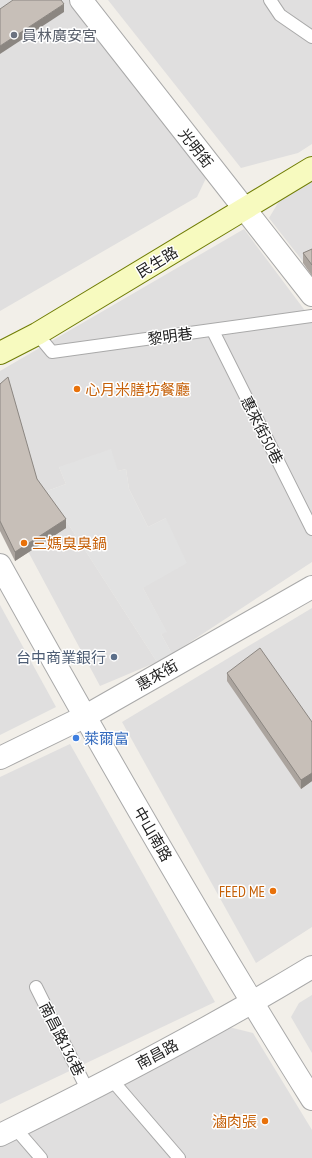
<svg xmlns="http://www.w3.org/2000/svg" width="312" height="1158" viewBox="0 0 312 1158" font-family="'PT Sans Narrow','Noto Sans TC',sans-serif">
	<rect width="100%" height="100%" fill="#f2efe9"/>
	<!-- residential -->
	<g fill="#e0dfdf">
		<polygon points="0,0 73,0 207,176 197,197 0,311"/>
		<polygon points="108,0 312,0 312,144 298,153 241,168"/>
		<polygon points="312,177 312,273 269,218 284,193"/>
		<polygon points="244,229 312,320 312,562 172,654 161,634 166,631 143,588 166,518 148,527 129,489 126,469 118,471 59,467 66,484 47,491 157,662 100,686 0,499 0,371"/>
		<polygon points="0,605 56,707 0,735"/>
		<polygon points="312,608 312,927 256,963 122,722"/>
		<polygon points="70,744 215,1002 0,1104 0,777"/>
		<polygon points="312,995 312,1053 291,1017 299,1003"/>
		<polygon points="225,1026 253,1033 312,1130 312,1158 0,1158 0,1145"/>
	</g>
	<!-- parking -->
	<polygon fill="#e2e2e2" points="111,449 118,471 126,469 129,489 148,527 166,518 187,563 143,588 167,632 161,634 172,654 157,662 47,491 66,484 59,467"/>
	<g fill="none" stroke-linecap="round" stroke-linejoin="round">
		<defs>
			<g id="lane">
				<polyline points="270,0 280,15 312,37"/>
				<polyline points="213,331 312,529"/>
				<polyline points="37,334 52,352 312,316"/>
				<polyline points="36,987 88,1091"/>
				<polyline points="111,1079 179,1158"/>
				<polyline points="15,1128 41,1158"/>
			</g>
			<g id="street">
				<polyline points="81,0 312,295"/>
				<path d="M0,565C100,745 202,924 312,1099"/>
				<polyline points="0,758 84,717 312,587"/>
				<path d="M0,1135C106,1083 211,1028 312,967"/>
			</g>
			<polyline id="secondary" points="0,353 37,334 312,168"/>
		</defs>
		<!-- lane casing -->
		<use href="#lane" stroke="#a9a9a9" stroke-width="14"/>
		<!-- street casing -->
		<use href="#street" stroke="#a9a9a9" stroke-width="24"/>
		<!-- secondary casing -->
		<use href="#secondary" stroke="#707d05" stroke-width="24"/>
		<!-- lane -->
		<use href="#lane" stroke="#fff" stroke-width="12"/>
		<!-- street -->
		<use href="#street" stroke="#fff" stroke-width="22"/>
		<!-- secondary -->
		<use href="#secondary" stroke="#f7fabf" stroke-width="22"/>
	</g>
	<!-- wall -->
	<g fill="#aba49e">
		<polygon points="312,249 312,276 303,263 303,253"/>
		<polygon points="0,384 37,479 66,528 15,561 0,531"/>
		<polygon points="227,673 312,722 312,781 301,789 227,681"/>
	</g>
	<!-- shaded-wall -->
	<g fill="#8b8681">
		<polygon points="64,4 64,12 0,54 0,46"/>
		<polygon points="66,519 66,528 15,561 15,552"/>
		<polygon points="312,773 312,781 301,789 301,780"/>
	</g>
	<!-- building -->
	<g fill="#c7bfb8" stroke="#8b8681">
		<polygon points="13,0 61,0 64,4 0,46 0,9"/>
		<polygon points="312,249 312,265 303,253"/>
		<polygon points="8,377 37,479 66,519 15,552 0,521 0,384"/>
		<polygon points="260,648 312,722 312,773 301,780 227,673"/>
	</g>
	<!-- markers -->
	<circle fill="#6b7280" stroke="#fff" stroke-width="1.5" cx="14" cy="35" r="4"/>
	<g fill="#e8710a" stroke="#fff" stroke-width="1.5">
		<circle cx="77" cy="389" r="4"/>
		<circle cx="24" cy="543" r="4"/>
		<circle cx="273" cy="891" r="4"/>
		<circle cx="265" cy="1121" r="4"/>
	</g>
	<circle fill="#5c6f8a" stroke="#fff" stroke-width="1.5" cx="114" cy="657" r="4"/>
	<circle fill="#3f7fe0" stroke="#fff" stroke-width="1.5" cx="76" cy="738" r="4"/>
	<g text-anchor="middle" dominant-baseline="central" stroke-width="3" stroke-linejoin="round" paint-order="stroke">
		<!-- worship labels -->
		<g font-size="15" fill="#5b616d" stroke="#fff" text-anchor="start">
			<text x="22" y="35">員林廣安宮</text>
		</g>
		<!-- street labels -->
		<g font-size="15" fill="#222" stroke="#fff">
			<text transform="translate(196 148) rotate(52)">光明街</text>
			<text transform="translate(157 262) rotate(-31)">民生路</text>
			<text transform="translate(170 336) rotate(-8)">黎明巷</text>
			<text transform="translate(262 430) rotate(63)">惠來街50巷</text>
			<text transform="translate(157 675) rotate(-30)">惠來街</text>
			<text transform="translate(153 834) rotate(60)">中山南路</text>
			<text transform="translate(62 1039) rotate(63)">南昌路136巷</text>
			<text transform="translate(157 1054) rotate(-28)">南昌路</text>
		</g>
		<!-- food labels -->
		<g font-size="15" fill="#c56008" stroke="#fff" text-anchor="start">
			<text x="85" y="389">心月米膳坊餐廳</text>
			<text x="32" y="543">三媽臭臭鍋</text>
			<text x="265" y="891" text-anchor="end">FEED ME</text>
			<text x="257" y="1121" text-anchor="end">滷肉張</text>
		</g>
		<!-- service labels -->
		<g font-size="15" fill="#4e5e75" stroke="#fff" text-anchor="end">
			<text x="106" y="657">台中商業銀行</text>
		</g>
		<!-- shop labels -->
		<g font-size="15" fill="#366cbe" stroke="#fff" text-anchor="start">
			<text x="84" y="738">萊爾富</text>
		</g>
	</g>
</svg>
